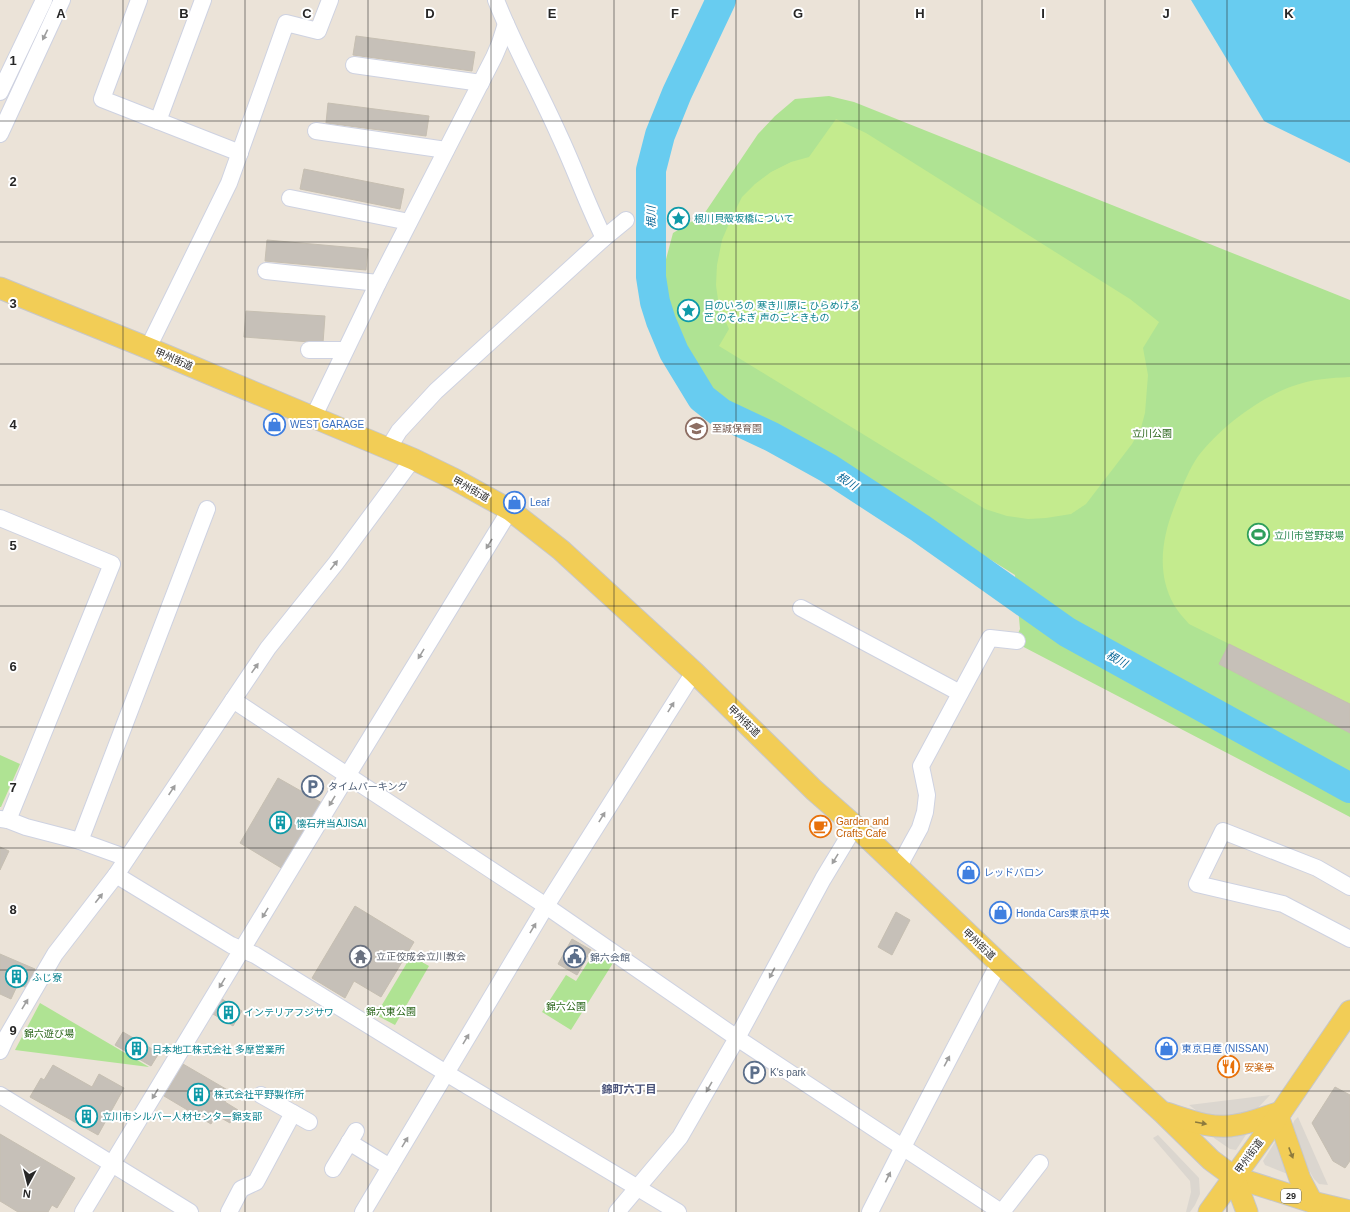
<svg xmlns="http://www.w3.org/2000/svg" width="1350" height="1212" viewBox="0 0 1350 1212" font-family="Helvetica,'Noto Sans JP',sans-serif">
	<rect width="100%" height="100%" fill="#ebe3d8"/>
	<!-- green -->
	<g fill="#afe393">
		<polygon points="829,96 854,102 1350,300 1350,817 1014,642 1020,629 1015,575 844,468 731,408 699,378 678,341 666,307 665,263 673,233 704,214 758,134 775,116 795,99"/>
		<polygon points="0,755 20,764 1,807 0,807"/>
		<polygon points="595,951 613,963 571,1030 542,1012 566,975 576,981"/>
		<polygon points="411,956 429,966 395,1025 376,1015"/>
		<polygon points="40,1003 149,1067 15,1050"/>
	</g>
	<!-- pitch -->
	<g fill="#c4eb8e">
		<polygon points="836,119 866,133 1130,299 1159,322 1143,348 1148,375 1145,413 1141,428 1132,444 1086,504 1071,514 1046,518 1028,519 1007,516 985,509 719,346 729,329 719,307 716,285 717,265 722,240 731,219 742,197 755,184 771,172 791,162 809,157"/>
		<path d="M1350,377V704L1189,624C1184,618 1178,612 1174,605C1156,573 1162,537 1175,505C1181,490 1187,474 1195,461C1215,431 1259,398 1293,386C1312,379 1331,378 1350,377Z"/>
	</g>
	<!-- plaza -->
	<g fill="#dbd6cf">
		<polygon points="1270,1095 1255,1111 1234,1118 1201,1114 1189,1105"/>
		<polygon points="1298,1117 1328,1185 1319,1184 1314,1179 1301,1156 1292,1127 1294,1121"/>
		<polygon points="1251,1127 1236,1150 1230,1149 1214,1138 1213,1134"/>
		<polygon points="1158,1135 1199,1178 1200,1194 1195,1205 1190,1212 1186,1212 1191,1192 1190,1181 1153,1138"/>
		<polygon points="1275,1142 1280,1142 1290,1175 1265,1165 1263,1161"/>
	</g>
	<!-- water -->
	<polygon fill="#68ccf0" points="1191,0 1350,0 1350,163 1264,121"/>
	<g fill="none" stroke-linecap="round" stroke-linejoin="round">
		<!-- river -->
		<polyline stroke="#68ccf0" stroke-width="30" points="721,0 677,93 660,135 651,170 651,277 655,302 661,321 674,352 702,398 721,413 772,437 828,468 920,528 1067,632 1350,788"/>
	</g>
	<!-- building -->
	<g fill="#c6c0b8" stroke="#c6bfb2">
		<polygon points="356,36 475,52 472,71 353,55"/>
		<polygon points="328,103 429,116 426,136 326,123"/>
		<polygon points="304,169 404,189 400,209 300,189"/>
		<polygon points="267,240 368,249 366,270 265,261"/>
		<polygon points="246,311 325,316 323,343 244,337"/>
		<polygon points="1229,644 1350,704 1350,733 1219,664"/>
		<polygon points="278,778 322,803 283,869 240,843"/>
		<polygon points="0,847 9,851 0,870"/>
		<polygon points="355,906 414,942 381,997 354,981 345,998 312,978"/>
		<polygon points="896,912 910,920 892,955 878,947"/>
		<polygon points="572,939 591,950 577,975 558,964"/>
		<polygon points="0,954 35,969 27,988 18,984 11,999 0,994"/>
		<polygon points="222,999 242,1011 233,1026 213,1014"/>
		<polygon points="123,1032 159,1053 151,1066 115,1045"/>
		<polygon points="183,1064 231,1092 225,1102 238,1110 230,1123 216,1115 211,1124 164,1096"/>
		<polygon points="53,1065 92,1087 99,1074 124,1088 98,1135 30,1097 41,1078 44,1080"/>
		<polygon points="1335,1087 1350,1095 1350,1161 1345,1168 1333,1161 1312,1123"/>
		<polygon points="0,1134 75,1178 57,1208 52,1205 48,1212 18,1212 0,1201"/>
	</g>
	<g fill="none" stroke-linecap="round" stroke-linejoin="round">
		<defs>
			<g id="minor">
				<polyline points="139,0 102,99 240,153"/>
				<path d="M496,0C514,46 539,90 559,135C575,169 587,204 604,238"/>
				<polyline points="354,65 481,83"/>
				<polyline points="0,92 44,0"/>
				<polyline points="158,121 203,0"/>
				<polyline points="316,131 446,150"/>
				<polyline points="0,134 62,0"/>
				<polyline points="290,198 409,222"/>
				<polyline points="266,271 378,283"/>
				<polyline points="148,348 229,183 286,23 318,31 330,0"/>
				<polyline points="309,350 345,350"/>
				<polyline points="313,418 378,283 494,57 500,43 506,24"/>
				<polyline points="388,449 399,431 436,391 604,238 626,220"/>
				<polyline points="0,518 112,564 8,820"/>
				<polyline points="801,608 960,693"/>
				<polyline points="233,700 546,906 737,1038 1001,1212"/>
				<polyline points="0,819 8,820 26,827 80,841 127,858"/>
				<polyline points="80,841 207,509"/>
				<polyline points="898,868 920,828 925,812 927,795 921,766 990,638 1017,641"/>
				<polyline points="116,875 231,945 255,955 446,1073 678,1212"/>
				<polyline points="1350,887 1317,868 1223,831 1197,884 1283,904 1350,939"/>
				<polyline points="0,1051 6,1038 55,954 116,875 233,700 268,648 336,563 413,459"/>
				<polyline points="0,1095 190,1212"/>
				<polyline points="261,1095 309,1122"/>
				<polyline points="349,1142 390,1167"/>
				<polyline points="333,1169 356,1131"/>
				<polyline points="83,1212 347,776 510,510"/>
				<polyline points="229,1212 241,1189 256,1182 293,1113"/>
				<polyline points="363,1212 546,906 694,672"/>
				<polyline points="617,1212 680,1137 737,1038 823,879 855,826"/>
				<polyline points="870,1212 903,1147 999,963"/>
				<polyline points="1002,1212 1040,1163"/>
			</g>
			<g id="major">
				<polyline points="0,288 148,348 413,459 454,479 510,510 561,550 694,672 814,790 855,826 999,963 1163,1113 1211,1160 1234,1177 1312,1202 1350,1211"/>
				<path d="M1166,1113C1188,1120 1213,1130 1236,1125C1252,1123 1267,1116 1281,1112"/>
				<polyline points="1278,1116 1300,1179 1312,1202"/>
				<polyline points="1234,1177 1247,1212"/>
				<polyline points="1209,1212 1281,1112 1350,1011"/>
			</g>
		</defs>
		<!-- minor casing -->
		<use href="#minor" stroke="#ced2e1" stroke-width="18"/>
		<!-- major casing -->
		<use href="#major" stroke="#c7c7c7" stroke-width="23"/>
		<!-- minor -->
		<use href="#minor" stroke="#fff" stroke-width="16"/>
		<!-- major -->
		<use href="#major" stroke="#f2cd56" stroke-width="21"/>
	</g>
	<!-- one-way arrows -->
	<defs><path id="oneway-solid" d="M-6-.8H1V-3.2L6.5 0L1 3.2V.8H-6Z"/></defs>
	<g fill="#9e9e9e">
		<use href="#oneway-solid" transform="translate(45 35) rotate(116)"/>
		<use href="#oneway-solid" transform="translate(489 544) rotate(121)"/>
		<use href="#oneway-solid" transform="translate(334 565) rotate(-52)"/>
		<use href="#oneway-solid" transform="translate(421 654) rotate(121)"/>
		<use href="#oneway-solid" transform="translate(255 668) rotate(-55)"/>
		<use href="#oneway-solid" transform="translate(671 707) rotate(-58)"/>
		<use href="#oneway-solid" transform="translate(172 790) rotate(-56)"/>
		<use href="#oneway-solid" transform="translate(332 801) rotate(121)"/>
		<use href="#oneway-solid" transform="translate(602 817) rotate(-58)"/>
		<use href="#oneway-solid" transform="translate(835 859) rotate(121)"/>
		<use href="#oneway-solid" transform="translate(99 898) rotate(-52)"/>
		<use href="#oneway-solid" transform="translate(265 913) rotate(121)"/>
		<use href="#oneway-solid" transform="translate(533 928) rotate(-59)"/>
		<use href="#oneway-solid" transform="translate(772 973) rotate(118)"/>
		<use href="#oneway-solid" transform="translate(222 983) rotate(121)"/>
		<use href="#oneway-solid" transform="translate(25 1004) rotate(-59)"/>
		<use href="#oneway-solid" transform="translate(466 1039) rotate(-59)"/>
		<use href="#oneway-solid" transform="translate(947 1061) rotate(-62)"/>
		<use href="#oneway-solid" transform="translate(709 1087) rotate(120)"/>
		<use href="#oneway-solid" transform="translate(155 1094) rotate(121)"/>
		<use href="#oneway-solid" transform="translate(405 1142) rotate(-59)"/>
		<use href="#oneway-solid" transform="translate(888 1177) rotate(-64)"/>
	</g>
	<g fill="#8c7a3e">
		<use href="#oneway-solid" transform="translate(1201 1123) rotate(10)"/>
		<use href="#oneway-solid" transform="translate(1291 1153) rotate(69)"/>
	</g>
	<!-- grid -->
	<path fill="none" stroke="#272727" stroke-width="1" stroke-opacity="0.55" d="M123,0V1212M245,0V1212M368,0V1212M491,0V1212M614,0V1212M736,0V1212M859,0V1212M982,0V1212M1105,0V1212M1227,0V1212M0,121H1350M0,242H1350M0,364H1350M0,485H1350M0,606H1350M0,727H1350M0,848H1350M0,970H1350M0,1091H1350"/>
	<!-- icons -->
	<defs>
		<symbol id="sight-ring" viewBox="-11 -11 22 22"><circle r="9.5" fill="#fff" stroke="#0f9aa8" stroke-width="1.5"/><path d="M0-6L1.8-2.2L6-1.7L2.9 1.2L3.7 5.4L0 3.3L-3.7 5.4L-2.9 1.2L-6-1.7L-1.8-2.2Z" fill="#0f9aa8"/></symbol>
		<symbol id="shop-ring" viewBox="-11 -11 22 22"><circle r="9.5" fill="#fff" stroke="#3f7fe0" stroke-width="1.5"/><path d="M-5-2.5h2.3a2.7 3.5 0 0 1 5.4 0H5L5.5 6h-11ZM-1.5-2.5h3a1.5 2.3 0 0 0-3 0Z" fill="#3f7fe0"/></symbol>
		<symbol id="school-ring" viewBox="-11 -11 22 22"><circle r="9.5" fill="#fff" stroke="#8d6e63" stroke-width="1.5"/><path d="M0-5L7-2L0 1L-7-2ZM-4 1L0 2.5L4 1V4Q0 6-4 4Z" fill="#8d6e63"/></symbol>
		<symbol id="stadium-ring" viewBox="-11 -11 22 22"><circle r="9.5" fill="#fff" stroke="#2e9e5b" stroke-width="1.5"/><path d="M0-5a6.5 5 0 1 0 0 10a6.5 5 0 1 0 0-10ZM-3.5-1.8h7v3.6h-7Z" fill="#2e9e5b"/></symbol>
		<symbol id="parking-ring" viewBox="-11 -11 22 22"><circle r="9.5" fill="#fff" stroke="#5c6f8a" stroke-width="1.5"/><path d="M-3.5-5.5H1a3.5 3.5 0 0 1 0 7H-1V5.5H-3.5ZM-1-3.4V-.6H.8a1.4 1.4 0 0 0 0-2.8Z" fill="#5c6f8a"/></symbol>
		<symbol id="building-ring" viewBox="-11 -11 22 22"><circle r="9.5" fill="#fff" stroke="#0f9aa8" stroke-width="1.5"/><path d="M-4-6H4V6H1V3H-1V6H-4ZM-2.5-4.3h1.7v1.8h-1.7ZM.8-4.3h1.7v1.8H.8ZM-2.5-1h1.7V.8h-1.7ZM.8-1h1.7V.8H.8Z" fill="#0f9aa8"/></symbol>
		<symbol id="cafe-ring" viewBox="-11 -11 22 22"><circle r="9.5" fill="#fff" stroke="#e8710a" stroke-width="1.5"/><path d="M-5.5-4.5H6V0H3Q3 3.5 0 3.5H-2.5Q-5.5 3.5-5.5 0ZM3-3.2v2h1.7v-2ZM-6 4.5H4V6H-6Z" fill="#e8710a"/></symbol>
		<symbol id="temple-ring" viewBox="-11 -11 22 22"><circle r="9.5" fill="#fff" stroke="#6b7280" stroke-width="1.5"/><path d="M0-6L5-2H3V0L6.5 2.5H4V6H1.5V3h-3V6H-4V2.5H-6.5L-3 0V-2H-5Z" fill="#6b7280"/></symbol>
		<symbol id="civic-ring" viewBox="-11 -11 22 22"><circle r="9.5" fill="#fff" stroke="#5c6f8a" stroke-width="1.5"/><path d="M-.6-6.5H3V-4.5H.6V-3L4-1V1h2V6H-6V1h2V-1L-.6-3ZM-1.2 2.5V6h2.4V2.5Z" fill="#5c6f8a"/></symbol>
		<symbol id="restaurant-ring" viewBox="-11 -11 22 22"><circle r="9.5" fill="#fff" stroke="#e8710a" stroke-width="1.5"/><path d="M-5-6h1v4h1v-4h1v4h1v-4h1v5L-1.5 .5V6h-2V.5L-5-1ZM5-6V6H3V1.5H1.5Q1.5-4 5-6Z" fill="#e8710a"/></symbol>
	</defs>
	<g fill-rule="evenodd">
		<use href="#sight-ring" x="666" y="206" width="25" height="25"/>
		<use href="#sight-ring" x="676" y="298" width="25" height="25"/>
		<use href="#shop-ring" x="262" y="412" width="25" height="25"/>
		<use href="#school-ring" x="684" y="416" width="25" height="25"/>
		<use href="#shop-ring" x="502" y="490" width="25" height="25"/>
		<use href="#stadium-ring" x="1246" y="522" width="25" height="25"/>
		<use href="#parking-ring" x="300" y="774" width="25" height="25"/>
		<use href="#building-ring" x="268" y="810" width="25" height="25"/>
		<use href="#cafe-ring" x="808" y="814" width="25" height="25"/>
		<use href="#shop-ring" x="956" y="860" width="25" height="25"/>
		<use href="#shop-ring" x="988" y="900" width="25" height="25"/>
		<use href="#temple-ring" x="348" y="944" width="25" height="25"/>
		<use href="#civic-ring" x="562" y="944" width="25" height="25"/>
		<use href="#building-ring" x="4" y="964" width="25" height="25"/>
		<use href="#building-ring" x="216" y="1000" width="25" height="25"/>
		<use href="#shop-ring" x="1154" y="1036" width="25" height="25"/>
		<use href="#building-ring" x="124" y="1036" width="25" height="25"/>
		<use href="#restaurant-ring" x="1216" y="1054" width="25" height="25"/>
		<use href="#parking-ring" x="742" y="1060" width="25" height="25"/>
		<use href="#building-ring" x="186" y="1082" width="25" height="25"/>
		<use href="#building-ring" x="74" y="1104" width="25" height="25"/>
	</g>
	<g text-anchor="middle" dominant-baseline="central" stroke-width="4" stroke-linejoin="round" paint-order="stroke">
		<!-- shield labels -->
		<rect fill="#fff" stroke="#686868" stroke-width="1" x="1281" y="1189" width="20" height="14" rx="3"/>
		<g font-size="9" font-weight="bold" fill="#272727">
			<text x="1291" y="1196">29</text>
		</g>
		<!-- culture labels -->
		<g font-size="10" fill="#0d838f" stroke="#fff" text-anchor="start">
			<text x="694" y="218">根川貝殻坂橋について</text>
			<text x="704" y="305">日のいろの 寒き川原に ひらめける<tspan x="704" dy="12">芒 のそよぎ 声のごときもの</tspan></text>
			<text x="296" y="823">懐石弁当AJISAI</text>
			<text x="32" y="977">ふじ寮</text>
			<text x="244" y="1012">インテリアフジサワ</text>
			<text x="152" y="1049">日本地工株式会社 多摩営業所</text>
			<text x="214" y="1094">株式会社平野製作所</text>
			<text x="102" y="1116">立川市シルバー人材センター錦支部</text>
		</g>
		<!-- street labels -->
		<g font-size="10" fill="#272727" stroke="#fff">
			<text transform="translate(174 359) rotate(23)">甲州街道</text>
			<text transform="translate(471 489) rotate(29)">甲州街道</text>
			<text transform="translate(744 721) rotate(44)">甲州街道</text>
			<text transform="translate(979 944) rotate(43)">甲州街道</text>
			<text transform="translate(1249 1156) rotate(-54)">甲州街道</text>
		</g>
		<!-- shop labels -->
		<g font-size="10" fill="#366cbe" stroke="#fff" text-anchor="start">
			<text x="290" y="424">WEST GARAGE</text>
			<text x="530" y="502">Leaf</text>
			<text x="984" y="872">レッドバロン</text>
			<text x="1016" y="913">Honda Cars東京中央</text>
			<text x="1182" y="1048">東京日産 (NISSAN)</text>
		</g>
		<!-- education labels -->
		<g font-size="10" fill="#785e54" stroke="#fff" text-anchor="start">
			<text x="712" y="428">至誠保育園</text>
		</g>
		<!-- park labels -->
		<g font-size="10" fill="#286418" stroke="#fff">
			<text x="1152" y="433">立川公園</text>
			<text x="566" y="1006">錦六公園</text>
			<text x="391" y="1011">錦六東公園</text>
			<text x="49" y="1033">錦六遊び場</text>
		</g>
		<!-- leisure labels -->
		<g font-size="10" fill="#27864d" stroke="#fff" text-anchor="start">
			<text x="1274" y="535">立川市営野球場</text>
		</g>
		<!-- service labels -->
		<g font-size="10" fill="#4e5e75" stroke="#fff" text-anchor="start">
			<text x="328" y="786">タイムパーキング</text>
			<text x="590" y="957">錦六会館</text>
			<text x="770" y="1072">K's park</text>
		</g>
		<!-- food labels -->
		<g font-size="10" fill="#c56008" stroke="#fff" text-anchor="start">
			<text x="836" y="821">Garden and<tspan x="836" dy="12">Crafts Cafe</tspan></text>
			<text x="1244" y="1067">安楽亭</text>
		</g>
		<!-- worship labels -->
		<g font-size="10" fill="#5b616d" stroke="#fff" text-anchor="start">
			<text x="376" y="956">立正佼成会立川教会</text>
		</g>
		<!-- water labels -->
		<g font-size="11" font-style="italic" fill="#0b6898" stroke="#fff">
			<text transform="translate(651 217) rotate(-90)">根川</text>
			<text transform="translate(847 481) rotate(33)">根川</text>
			<text transform="translate(1117 659) rotate(29)">根川</text>
		</g>
		<!-- neighbourhood labels -->
		<g font-size="11" font-weight="bold" fill="#485178" stroke="#fff">
			<text x="629" y="1089">錦町六丁目</text>
		</g>
	</g>
	<g font-size="13" text-anchor="middle" font-weight="bold" fill="#272727" stroke="#fff" stroke-width="4" stroke-linejoin="round" paint-order="stroke">
		<text x="61" y="18">A</text>
		<text x="184" y="18">B</text>
		<text x="307" y="18">C</text>
		<text x="430" y="18">D</text>
		<text x="552" y="18">E</text>
		<text x="675" y="18">F</text>
		<text x="798" y="18">G</text>
		<text x="920" y="18">H</text>
		<text x="1043" y="18">I</text>
		<text x="1166" y="18">J</text>
		<text x="1289" y="18">K</text>
		<text x="13" y="65">1</text>
		<text x="13" y="186">2</text>
		<text x="13" y="308">3</text>
		<text x="13" y="429">4</text>
		<text x="13" y="550">5</text>
		<text x="13" y="671">6</text>
		<text x="13" y="792">7</text>
		<text x="13" y="914">8</text>
		<text x="13" y="1035">9</text>
	</g>
	<!-- north arrow -->
	<g transform="translate(28 1184) rotate(187)" stroke="#ffffff" stroke-width="3" paint-order="stroke">
	<path d="M0-3L7 15L0 10L-7 15Z" fill="#272727"/>
	<text y="-6" font-size="11" font-weight="bold" text-anchor="middle" fill="#272727">N</text>
	</g>
</svg>
